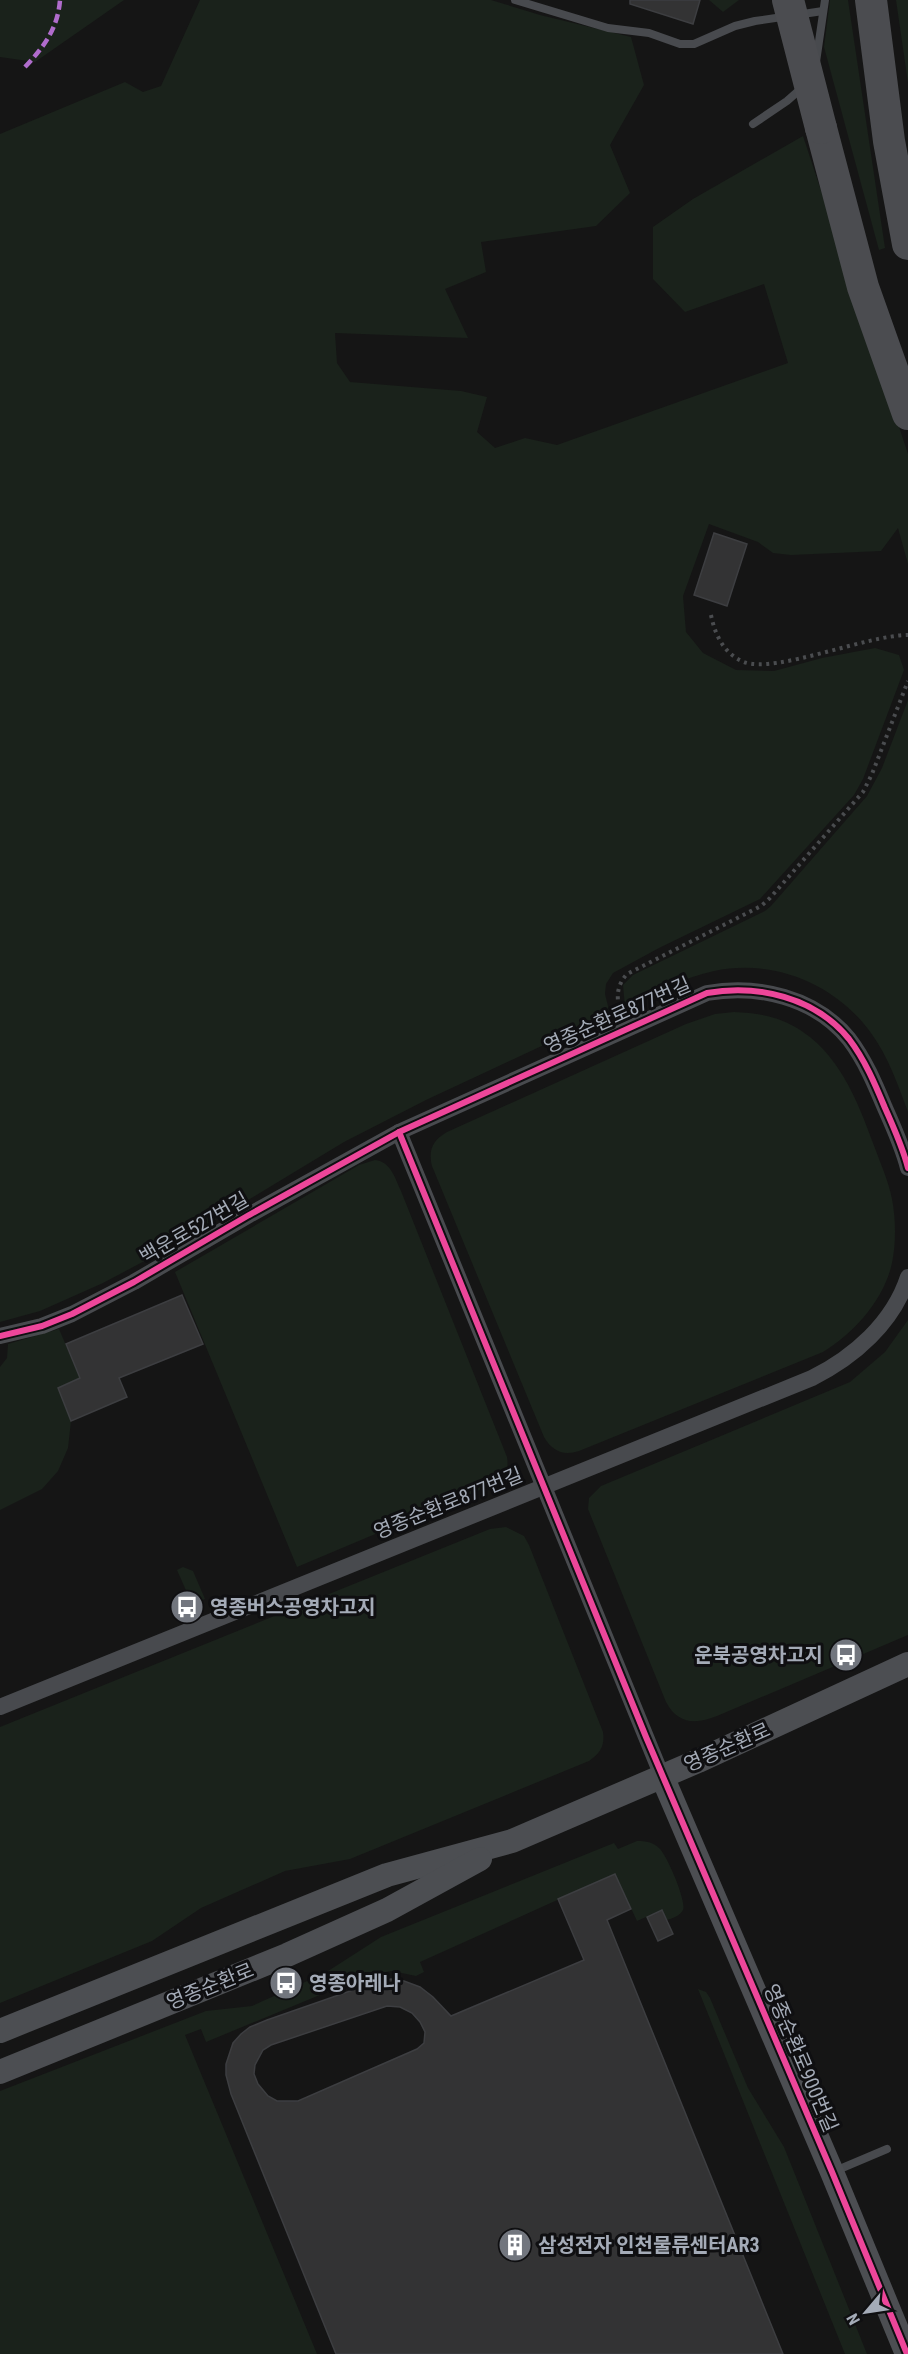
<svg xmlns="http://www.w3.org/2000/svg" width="908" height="2354" viewBox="0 0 908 2354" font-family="'Roboto Condensed','Noto Sans KR',sans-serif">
	<rect width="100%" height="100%" fill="#151515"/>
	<!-- green -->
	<g fill="#1a221b">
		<polygon points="0,0 124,0 35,62 0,57"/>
		<polygon points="200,0 491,0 540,15 631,37 644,85 610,145 630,193 596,226 481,242 486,272 445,289 468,338 335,333 337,363 350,382 461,391 487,397 477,432 495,448 525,438 557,445 788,363 764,284 685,312 653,279 653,227 693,199 803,136 908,454 908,564 898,528 881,551 791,555 773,553 758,542 709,524 683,596 686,632 703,653 736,670 774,671 822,658 875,648 899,655 904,670 863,779 854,795 760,899 659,948 613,973 606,984 605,994 610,1014 426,1100 344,1142 169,1248 103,1283 40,1311 0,1322 0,134 125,82 143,92 161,86"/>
		<polygon points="709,0 739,0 723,12"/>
		<polygon points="830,0 848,0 885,248 879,250 824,47"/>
		<polygon points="896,0 908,0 908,83"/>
		<path d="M908,700V1112C898,1085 888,1056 871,1033C836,984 773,958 714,971C683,978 653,993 625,1007L623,985L633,975L765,911L771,906L867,796L882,768Z"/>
		<path d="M734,1012C759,1013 782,1017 803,1032C843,1059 860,1108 876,1151C882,1167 889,1183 892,1199C896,1220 896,1243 892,1263C884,1300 854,1333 823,1352L579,1451C563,1456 552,1451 544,1437L432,1166C428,1150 433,1140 447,1132L686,1024L715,1014Z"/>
		<path d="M375,1160C391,1162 395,1178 401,1191L507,1457C509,1470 506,1479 494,1484L297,1567L175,1272L359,1165Z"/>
		<path d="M908,1320V1635L717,1716C697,1724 678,1725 666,1702L588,1509L589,1498L601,1486L850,1382L885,1352Z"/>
		<polygon points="59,1329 80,1378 58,1388 71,1421 68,1448 58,1471 42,1489 0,1510 0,1367 7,1358 8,1344"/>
		<path d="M506,1527L524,1536L529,1545L603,1732C605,1746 600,1753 589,1761L350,1859L285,1871L201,1908L152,1941L0,2003V1727L490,1529Z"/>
		<polygon points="183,1567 193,1571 205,1599 192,1604 177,1570"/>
		<path d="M637,1841C646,1841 653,1842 659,1848C667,1855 687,1902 683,1910C680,1916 673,1918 667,1920L662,1910L637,1921L615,1874L420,1962L424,1972L416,1976L392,1971L368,1975L206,2042L201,2029L185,2035L317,2354H0V2091L206,2011L252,2006L325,1973L381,1937L614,1843L618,1849Z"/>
		<polygon points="698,1989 706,1992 710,1998 748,2088 784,2147 867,2354 845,2354"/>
	</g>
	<!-- building -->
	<g fill="#333334" stroke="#3d3e41" stroke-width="1.5" fill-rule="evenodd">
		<polygon points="630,0 700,0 693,24 630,4"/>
		<polygon points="714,533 747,544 727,606 694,595"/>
		<polygon points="182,1295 203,1344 119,1378 127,1397 71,1421 58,1388 80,1378 66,1344"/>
		<path d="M615,1874L631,1909L607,1920L783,2354H336L231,2094L226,2075V2064L233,2043L241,2034L250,2027L267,2020L376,1982L391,1979L404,1981L420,1987L433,1997L451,2016L584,1960L558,1899ZM387,2006L400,2007L412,2013L420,2022L425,2032L424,2043L417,2049L298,2101H277L268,2096L258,2084L254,2074L255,2065L263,2050L271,2045Z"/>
		<polygon points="662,1910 673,1934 658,1941 647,1917"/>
	</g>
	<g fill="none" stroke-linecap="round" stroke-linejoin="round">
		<!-- path -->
		<g stroke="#4a4c4f" stroke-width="4" stroke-dasharray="3 4.5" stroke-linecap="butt">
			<path d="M711,615C715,635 724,654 744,662C775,674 867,635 908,635"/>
			<path d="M621,1014C616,999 616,986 627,974L761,906L770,898L863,792L872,774L908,681"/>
		</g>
		<!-- lane -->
		<g stroke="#484a4e" stroke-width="8">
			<polyline points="515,0 608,28 649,33 680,44 694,44 735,26 755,21 823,11"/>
			<polyline points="816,62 825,0"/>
			<polyline points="753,124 787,101 804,86"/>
			<polyline points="835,2171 887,2149"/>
		</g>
		<!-- street -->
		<g stroke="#484a4e" stroke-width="16">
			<polyline points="399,1132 662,1776"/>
			<path d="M0,1336L42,1326L72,1314L134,1282L249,1215L399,1132L707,993C757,984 815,997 849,1039C865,1060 875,1084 885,1108C894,1128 903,1148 908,1168"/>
			<path d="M0,1707L812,1378C854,1357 893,1323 908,1277"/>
		</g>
		<!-- secondary -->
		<g stroke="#4c4e52" stroke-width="24">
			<polyline points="662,1776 832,2172 907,2354"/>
			<polyline points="0,2031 387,1875 512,1841 698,1761 908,1664"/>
			<polyline points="0,2072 287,1955 387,1910 480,1859"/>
		</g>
		<!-- highway -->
		<g stroke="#4b4c50" stroke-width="32">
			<polyline points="871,0 889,141 908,244"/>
			<polyline points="821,128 863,287 908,414"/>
		</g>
		<!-- highway-bridge -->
		<polyline stroke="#4b4c50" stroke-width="32" points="788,0 821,128"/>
		<!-- quiet -->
		<path stroke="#b06ccc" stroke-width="4.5" stroke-dasharray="9 4.5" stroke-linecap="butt" d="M25,67C44,47 58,28 60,0"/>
		<defs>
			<g id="cycleway">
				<polyline points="399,1132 646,1737 832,2172 907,2354"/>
				<path d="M0,1336L42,1326L72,1314L134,1282L249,1215L399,1132L707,993C757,984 815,997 849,1039C865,1060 875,1084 885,1108C894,1128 903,1148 908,1168"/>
			</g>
		</defs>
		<!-- cycleway casing -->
		<use href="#cycleway" stroke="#0f0f11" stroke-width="10"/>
		<!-- cycleway -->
		<use href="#cycleway" stroke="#ed469a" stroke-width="6"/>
	</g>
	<!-- icons -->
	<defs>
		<symbol id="bus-disc" viewBox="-11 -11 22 22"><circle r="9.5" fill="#72767e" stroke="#0f0f11"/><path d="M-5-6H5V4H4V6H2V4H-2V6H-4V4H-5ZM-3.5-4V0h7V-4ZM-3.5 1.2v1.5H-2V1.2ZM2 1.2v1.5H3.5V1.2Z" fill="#fff"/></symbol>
		<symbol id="building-disc" viewBox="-11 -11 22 22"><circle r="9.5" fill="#72767e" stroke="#0f0f11"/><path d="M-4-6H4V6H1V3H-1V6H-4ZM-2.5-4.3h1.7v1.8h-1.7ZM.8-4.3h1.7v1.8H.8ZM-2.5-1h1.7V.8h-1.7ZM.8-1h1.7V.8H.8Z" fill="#fff"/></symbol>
	</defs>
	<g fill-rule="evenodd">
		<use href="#bus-disc" x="168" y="1588" width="38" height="38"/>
		<use href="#bus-disc" x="827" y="1636" width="38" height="38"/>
		<use href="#bus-disc" x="267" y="1964" width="38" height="38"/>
		<use href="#building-disc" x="496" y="2226" width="38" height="38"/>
	</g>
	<g text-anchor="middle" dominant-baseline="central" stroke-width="6" stroke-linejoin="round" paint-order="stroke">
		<!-- street labels -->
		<g font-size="20" fill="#a4abb7" stroke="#0f0f11">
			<text transform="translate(617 1015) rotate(-24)">영종순환로877번길</text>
			<text transform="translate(194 1228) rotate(-30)">백운로527번길</text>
			<text transform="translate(448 1503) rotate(-22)">영종순환로877번길</text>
			<text transform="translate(727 1747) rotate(-24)">영종순환로</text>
			<text transform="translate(210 1986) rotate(-22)">영종순환로</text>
			<text transform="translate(801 2058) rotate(67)">영종순환로900번길</text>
		</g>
		<!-- poi labels -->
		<g font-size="20" font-weight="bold" fill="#a4abb7" stroke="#0f0f11" text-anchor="start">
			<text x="210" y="1607">영종버스공영차고지</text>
			<text x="823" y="1655" text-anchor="end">운북공영차고지</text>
			<text x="309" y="1983">영종아레나</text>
			<text x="538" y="2245">삼성전자 인천물류센터AR3</text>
		</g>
	</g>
	<!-- north arrow -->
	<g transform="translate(866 2312) rotate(241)" stroke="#0f0f11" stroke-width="4.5" paint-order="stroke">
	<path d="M0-4.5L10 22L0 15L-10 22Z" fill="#a4abb7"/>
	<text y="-9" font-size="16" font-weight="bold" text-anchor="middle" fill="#a4abb7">N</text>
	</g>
</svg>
